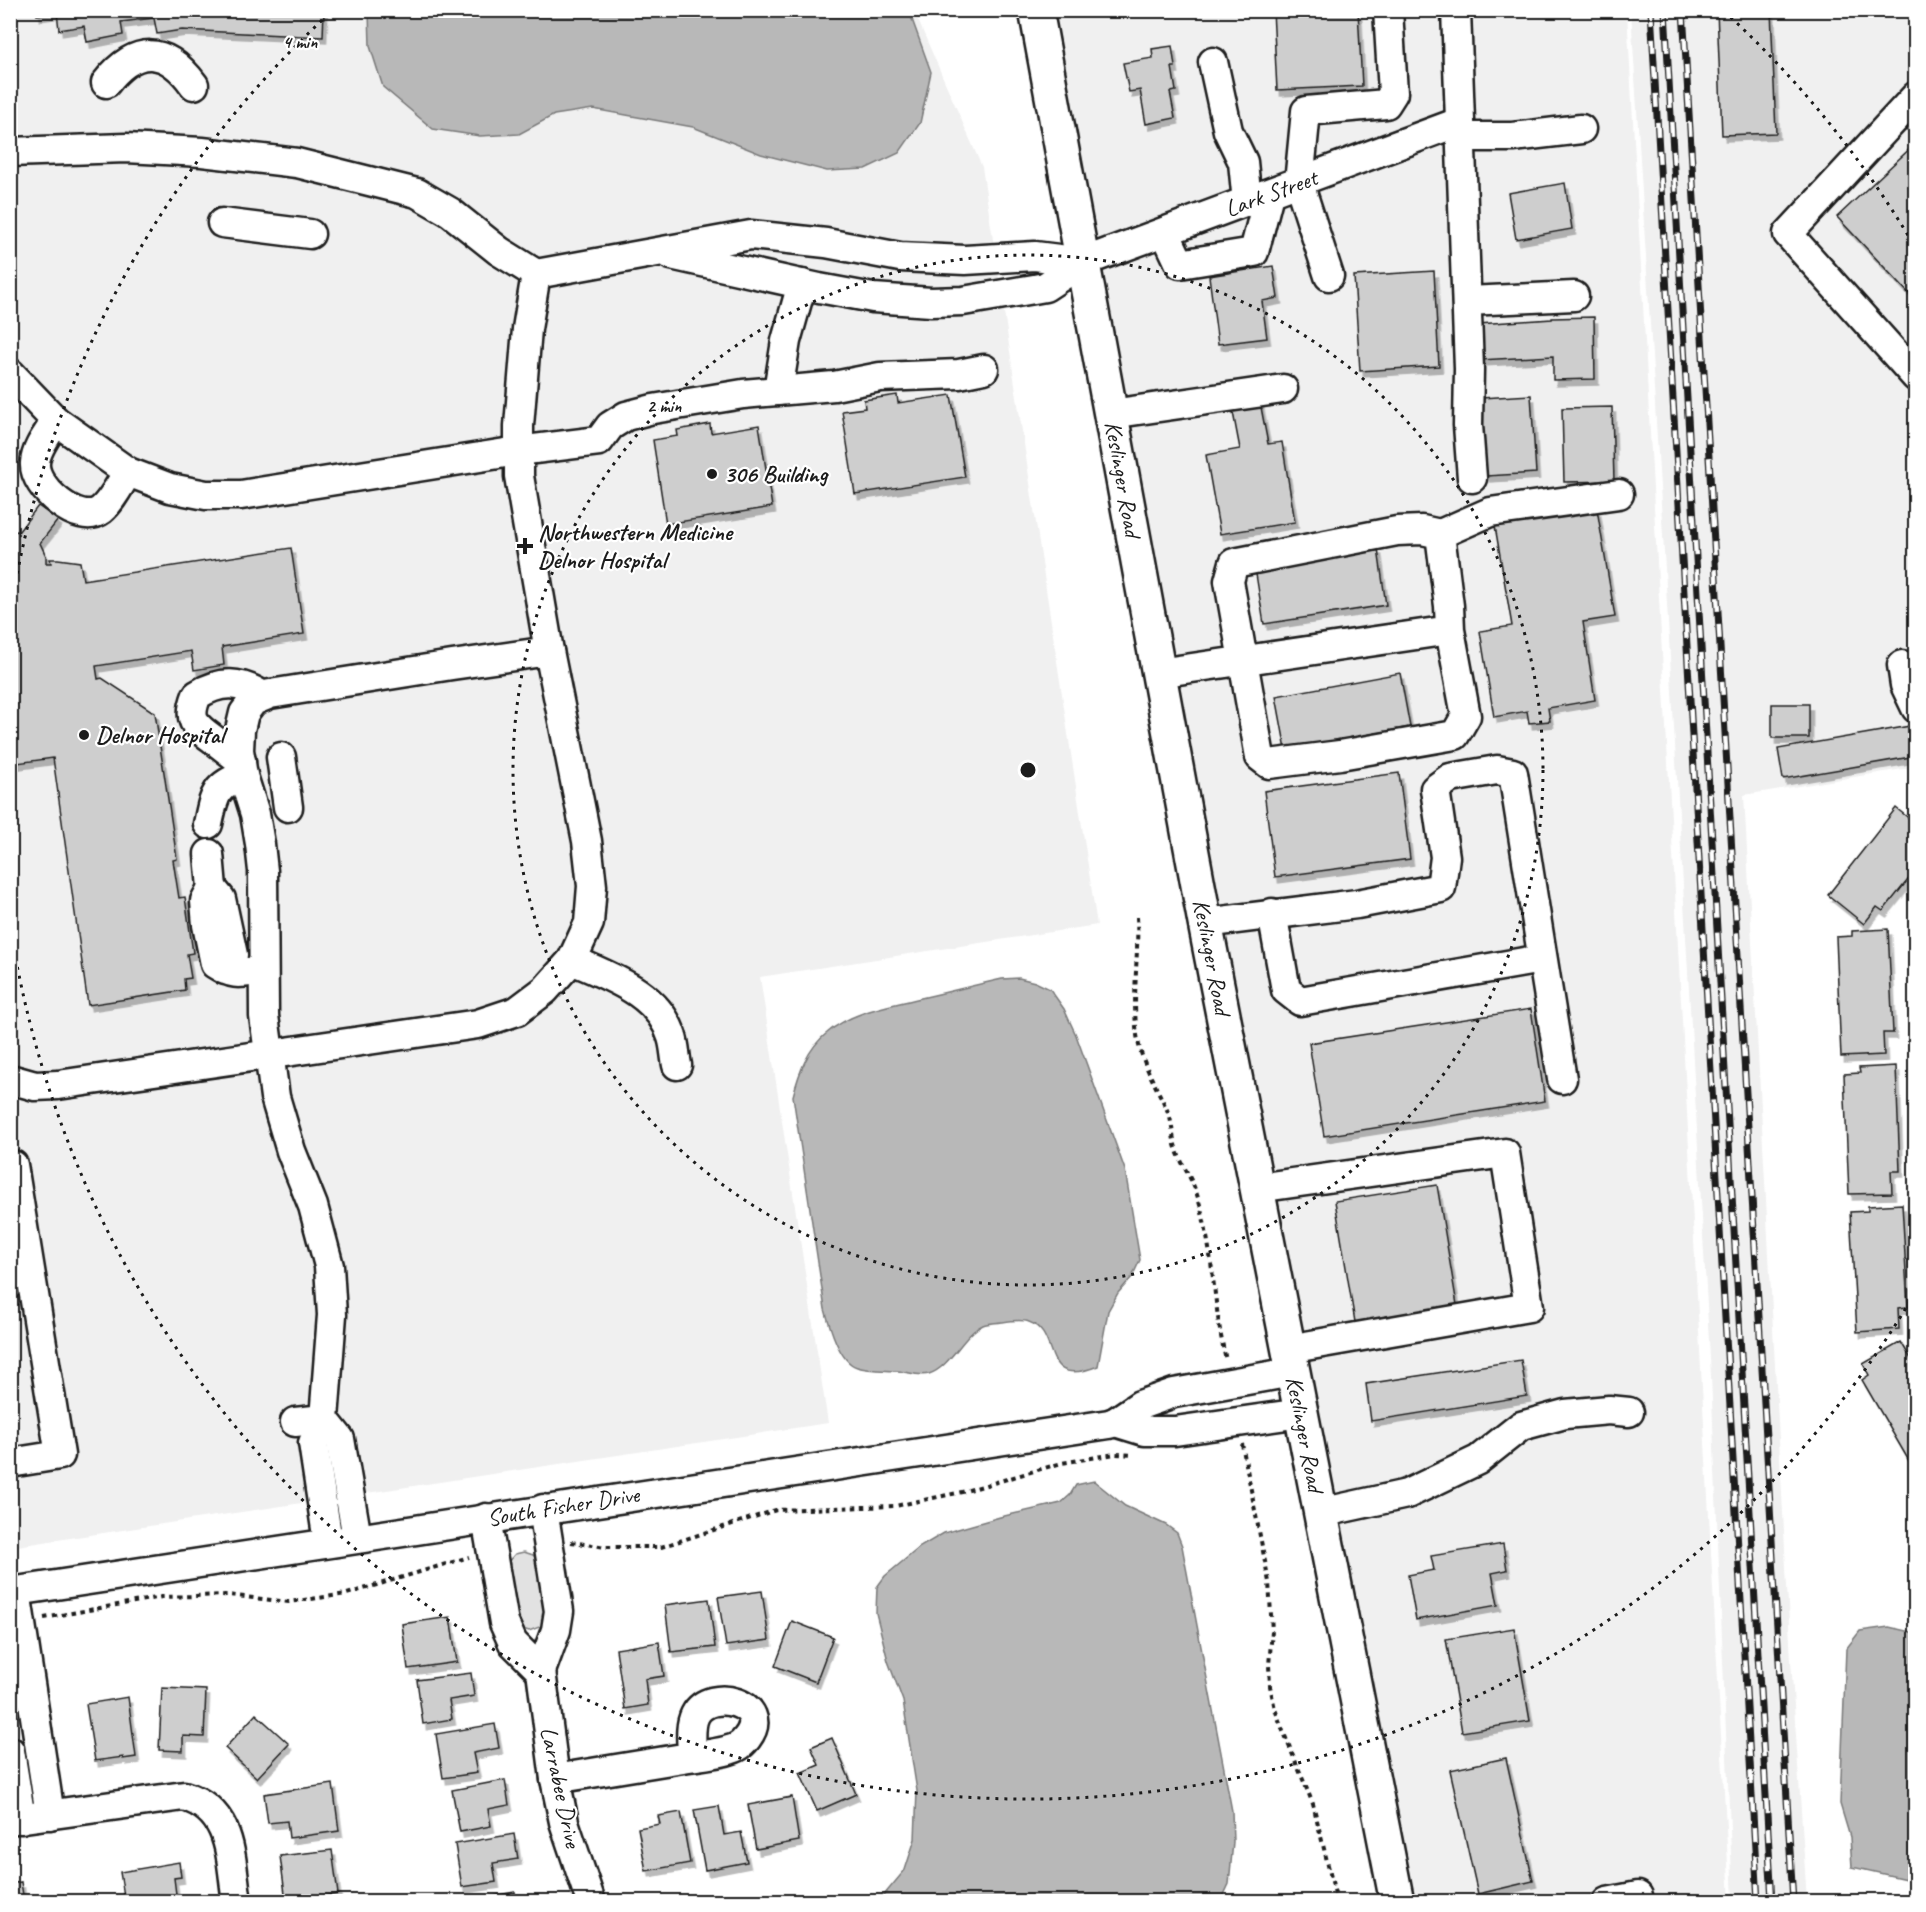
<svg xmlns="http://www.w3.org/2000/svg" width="1926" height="1912" viewBox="0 0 1926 1912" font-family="Caveat,sans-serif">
	<defs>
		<filter id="shadow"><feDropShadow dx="3.5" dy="6" stdDeviation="0" flood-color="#0004"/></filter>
	</defs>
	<rect width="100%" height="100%" fill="#fff"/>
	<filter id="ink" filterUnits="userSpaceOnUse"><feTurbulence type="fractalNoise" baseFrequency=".0167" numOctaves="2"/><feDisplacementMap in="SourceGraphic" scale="12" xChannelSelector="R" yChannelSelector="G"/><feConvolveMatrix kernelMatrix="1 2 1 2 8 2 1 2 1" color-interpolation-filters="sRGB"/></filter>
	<g filter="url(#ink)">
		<!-- built -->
		<g fill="#f0f0f0">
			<polygon points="11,11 914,11 982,167 1097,925 760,977 828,1423 11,1547"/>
			<polygon points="1046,11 1627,11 1730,1901 1407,1901"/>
			<polygon points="1631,11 1915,11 1915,767 1744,795 1791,1660 1807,1901 1733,1901 1711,1376 1665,569"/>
		</g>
		<!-- green -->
		<polygon fill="#e2e2e2" stroke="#7f7f7f" stroke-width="1.5" points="524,1552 533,1555 537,1559 548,1615 542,1626 529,1631 520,1628 506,1564 515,1554"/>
		<!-- water -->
		<g fill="#b8b8b8" stroke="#7a7a7a" stroke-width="1.5">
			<polygon points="369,11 909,11 931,72 920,123 899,153 865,169 827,171 761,154 693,127 593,109 554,115 519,134 480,136 433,129 383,87 370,46"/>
			<path d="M1019,978L1035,982L1050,989L1064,1009L1076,1035L1125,1170L1140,1260L1132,1277L1118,1293L1108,1311L1098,1366C1038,1390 1062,1334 1029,1322C1022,1319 1009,1321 1002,1322C996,1323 988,1323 983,1325C963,1334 950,1368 929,1374C919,1377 908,1372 898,1371C885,1370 869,1371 857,1367C839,1362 829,1324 825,1309L793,1096C799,1073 807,1049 827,1033C852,1011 890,1006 921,998C948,992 975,985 1002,979Z"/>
			<polygon points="1094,1481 1125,1506 1166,1525 1177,1533 1182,1546 1232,1811 1233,1842 1229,1884 1221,1901 879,1901 905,1870 915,1839 917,1791 903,1701 888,1661 876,1613 877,1587 885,1576 920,1547 944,1533 1000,1517 1061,1503 1070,1495 1076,1485"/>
			<polygon points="1889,1627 1915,1633 1915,1881 1852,1867 1850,1837 1840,1804 1846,1649 1860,1631"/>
		</g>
		<!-- building -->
		<g fill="#cecece" stroke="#1c1c1c" stroke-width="1.5" filter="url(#shadow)">
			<polygon points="36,10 324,10 323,37 182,30 157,34 154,18 121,22 123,35 87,42 84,26 59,30 57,12 37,15"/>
			<polygon points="1273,10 1358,10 1362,86 1277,90"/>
			<polygon points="1717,10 1771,10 1776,133 1722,135"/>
			<polygon points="1172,46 1175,67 1172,67 1176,91 1170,92 1175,118 1146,124 1140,90 1129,92 1123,63 1153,58 1152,49"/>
			<polygon points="1916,143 1916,301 1837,217"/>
			<polygon points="1565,183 1572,229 1516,239 1508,193"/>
			<polygon points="1273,266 1278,298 1262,301 1267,338 1218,344 1209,276"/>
			<polygon points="1434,271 1439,366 1360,371 1354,276"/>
			<polygon points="1594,317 1595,379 1553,380 1553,356 1480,360 1478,324 1552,319 1552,318"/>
			<polygon points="897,395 898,403 951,395 965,477 855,494 842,411 865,408 864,400"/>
			<polygon points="1531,395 1536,473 1486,476 1481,398"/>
			<polygon points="1260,402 1268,444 1282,442 1295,522 1220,534 1206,455 1240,449 1232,407"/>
			<polygon points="1612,407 1614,481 1564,482 1562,408"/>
			<polygon points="710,424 711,433 759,425 772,507 666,524 653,440 678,436 677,430"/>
			<polygon points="38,506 58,520 40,543 46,556 46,563 51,563 50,559 58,559 80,562 83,580 291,548 304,634 222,647 224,665 194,670 191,651 96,666 98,679 102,678 155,713 177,859 173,860 179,898 185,897 193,953 187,954 191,978 184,979 185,990 88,1005 53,758 10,764 10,532 19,531"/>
			<polygon points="1597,509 1615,617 1583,622 1595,700 1548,708 1550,721 1529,723 1527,711 1494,717 1480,631 1512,626 1495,526"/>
			<polygon points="1378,549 1386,605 1264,624 1255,568"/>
			<polygon points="1400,673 1410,727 1286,750 1276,696"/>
			<rect x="1772" y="704" width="37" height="34"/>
			<polygon points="1916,725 1916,756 1783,779 1778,749"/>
			<polygon points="1399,773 1410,859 1275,877 1264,791"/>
			<polygon points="1896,808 1916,824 1916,870 1883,911 1877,907 1864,924 1828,895"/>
			<polygon points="1888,929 1893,1033 1883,1033 1884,1055 1841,1057 1836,937 1852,936 1852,931"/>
			<polygon points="1531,1009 1545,1101 1324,1136 1309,1043"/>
			<polygon points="1896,1066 1900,1171 1891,1171 1892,1193 1849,1194 1844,1074 1860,1073 1859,1068"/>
			<polygon points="1437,1185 1457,1305 1355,1322 1335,1201"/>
			<polygon points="1902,1204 1908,1307 1898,1308 1899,1329 1857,1332 1850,1212 1868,1211 1868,1206"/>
			<polygon points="1901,1342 1916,1367 1916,1473 1862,1380 1869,1375 1863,1364"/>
			<polygon points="1521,1360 1527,1396 1371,1421 1366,1384"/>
			<polygon points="1503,1544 1507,1570 1492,1573 1498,1605 1416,1620 1408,1575 1434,1570 1431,1556"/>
			<polygon points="762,1591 769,1640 726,1646 718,1597"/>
			<polygon points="709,1599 715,1647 671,1652 665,1605"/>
			<polygon points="450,1617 457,1662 408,1669 402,1624"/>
			<polygon points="792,1621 833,1637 816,1682 775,1666"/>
			<polygon points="1514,1628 1530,1721 1462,1732 1446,1639"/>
			<polygon points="659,1642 664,1676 645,1679 648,1705 625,1709 616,1649"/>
			<polygon points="471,1673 474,1696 449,1700 452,1719 423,1724 417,1680"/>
			<polygon points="162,1688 206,1690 204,1737 183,1736 183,1751 159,1750"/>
			<polygon points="128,1697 136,1757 123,1759 123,1757 95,1761 86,1704"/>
			<polygon points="256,1714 289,1744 257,1778 225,1748"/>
			<polygon points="495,1724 499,1748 473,1753 477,1773 443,1778 436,1734"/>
			<polygon points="832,1738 856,1794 817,1811 800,1773 819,1765 811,1747"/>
			<polygon points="1506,1758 1533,1881 1478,1894 1450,1770"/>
			<polygon points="505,1780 509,1805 488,1809 491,1826 460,1832 452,1790"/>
			<polygon points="333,1784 339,1831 289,1838 287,1821 268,1823 264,1794"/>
			<polygon points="792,1797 799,1841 756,1849 748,1805"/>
			<polygon points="719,1806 724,1835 741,1832 747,1862 705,1870 694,1810"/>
			<polygon points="681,1812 690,1863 646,1871 638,1828 660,1824 658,1816"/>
			<polygon points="514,1834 518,1859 493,1863 496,1882 462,1887 455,1844"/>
			<polygon points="332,1850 338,1894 286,1901 280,1856"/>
			<polygon points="179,1862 181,1877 174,1878 177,1902 125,1902 120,1872"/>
			<polygon points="21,1882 24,1902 10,1902 10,1884"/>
			<polygon points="515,1892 516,1902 483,1902 482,1898"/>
		</g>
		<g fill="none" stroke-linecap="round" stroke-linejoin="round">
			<defs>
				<g id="minor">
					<polyline points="1456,10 1469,369 1468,425 1472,478"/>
					<polyline points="1213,62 1228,131 1243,162 1247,202"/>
					<path d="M106,83C135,46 165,45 194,85"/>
					<polyline points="1916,96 1788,234 1916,377"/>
					<polyline points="1460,137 1513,137 1581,129"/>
					<polyline points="10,152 126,148 202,152 297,163 417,193 450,212 499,251 536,274 751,235 826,243 900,257 965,260 1035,256 1083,262"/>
					<polyline points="222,223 310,234"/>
					<polyline points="1165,232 1180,264 1254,252 1269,194"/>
					<polyline points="671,255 819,288 873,298 931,302 963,301 1034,289 1045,287 1083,262 1459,122"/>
					<polyline points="1329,276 1299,183 1306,111 1386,104 1393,93 1388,10"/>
					<polyline points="1467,301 1574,296"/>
					<polyline points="10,373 56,421 128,472 170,488 206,495 241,495 518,451 599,441 610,426 626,416 653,409 743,394 834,386 880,377 959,374 984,369"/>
					<polyline points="778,391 786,341 802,284"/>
					<polyline points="1111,414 1283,389"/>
					<path d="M56,421C48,434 36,448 35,463C33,487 79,527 101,510C112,501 120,484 128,472"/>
					<polyline points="1440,534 1490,512 1619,494"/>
					<polyline points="1902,665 1905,685 1916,708"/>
					<polyline points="1158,673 1450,630 1466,716 1455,735 1340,755 1269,764 1260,757 1229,581 1234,563 1397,531 1422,530 1440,534 1449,606 1450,630"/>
					<polyline points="281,757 288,807"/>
					<path d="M241,761C232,754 222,746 213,739C194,725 187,720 197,695C221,680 240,681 263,696"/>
					<path d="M208,824C214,797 214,785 243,776"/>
					<polyline points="209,854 212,888"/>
					<polyline points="1272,913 1286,990 1300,1001 1542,959"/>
					<polyline points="1205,923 1357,904 1441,888 1445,857 1435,789 1450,778 1497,770 1513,773 1562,1079"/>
					<path d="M572,960C610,977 659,993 672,1037C675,1046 675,1056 677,1065"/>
					<path d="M225,970L233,955L221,899L212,888L205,901L207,925L215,964C235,977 241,973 263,970"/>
					<polyline points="10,1079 35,1086 58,1085 478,1024 517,1011 545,990 572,960 589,923 592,886 587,841 549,651 519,476 519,426 527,329 536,274"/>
					<polyline points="1257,1188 1505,1153 1529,1307 1288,1349"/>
					<polyline points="324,1419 340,1439 357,1538"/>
					<polyline points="295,1422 324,1419"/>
					<polyline points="1115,1422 1144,1431 1175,1431 1301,1413"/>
					<polyline points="10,1463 60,1455 13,1165"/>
					<polyline points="1320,1513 1407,1494 1478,1460 1521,1426 1565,1414 1609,1410 1629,1412"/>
					<polyline points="486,1518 504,1623 513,1643 541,1671 556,1630 559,1611 543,1509"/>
					<polyline points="328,1542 313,1443 324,1419 332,1315 329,1266 313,1206 291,1151 275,1097 264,1016 263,871 260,844 255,814 243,776 239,750 240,730 244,713 253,701 270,694 452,665 549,651"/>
					<polyline points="16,1591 50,1815"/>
					<polyline points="10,1592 1109,1424 1115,1422 1140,1405 1174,1393 1292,1372"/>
					<polyline points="541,1671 555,1779 564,1822 591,1902"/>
					<polyline points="10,1751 21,1819"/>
					<path d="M555,1779C598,1772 640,1765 683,1758C698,1755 723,1754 737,1747C741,1745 744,1742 747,1738C773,1704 710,1686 695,1715C689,1727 692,1744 692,1756"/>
					<path d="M10,1820L184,1796C234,1811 230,1859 237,1902"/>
					<polyline points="1607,1902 1638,1896"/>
				</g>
				<polyline id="major" points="1036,10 1205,923 1397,1902"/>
			</defs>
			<!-- minor casing -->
			<use href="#minor" stroke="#1c1c1c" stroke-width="33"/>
			<!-- major casing -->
			<use href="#major" stroke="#1c1c1c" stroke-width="38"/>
			<!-- path -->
			<g stroke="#1c1c1c" stroke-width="4" stroke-dasharray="4.5 4.5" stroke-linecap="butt">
				<path d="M1137,917C1139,957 1131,1003 1138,1041C1143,1066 1158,1089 1168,1112C1173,1124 1172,1136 1176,1148C1182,1166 1193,1180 1198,1198C1214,1251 1213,1307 1226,1360"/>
				<polyline points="1242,1444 1269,1582 1272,1631 1269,1665 1270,1686 1275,1709 1283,1731 1313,1804 1337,1902"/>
				<polyline points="571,1542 606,1547 661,1547 776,1510 895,1506 962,1492 1062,1463 1115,1454 1133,1455"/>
				<polyline points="44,1618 162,1597 228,1595 289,1602 347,1594 469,1557"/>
			</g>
			<!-- minor -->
			<use href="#minor" stroke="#fff" stroke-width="28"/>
			<!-- major -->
			<use href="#major" stroke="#fff" stroke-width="33"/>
			<defs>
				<g id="rail">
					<polyline points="1651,10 1758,1902"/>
					<polyline points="1665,10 1772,1902"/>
					<polyline points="1683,10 1793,1902"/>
				</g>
			</defs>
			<!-- rail casing -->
			<use href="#rail" stroke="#1c1c1c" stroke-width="7"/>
			<!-- rail -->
			<use href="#rail" stroke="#fff" stroke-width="4.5" stroke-dasharray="14" stroke-linecap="butt"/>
		</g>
	</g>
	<!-- distance rings -->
	<g fill="none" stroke="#1c1c1c" stroke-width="3" stroke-dasharray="3 6">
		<circle cx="1028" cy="770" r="515"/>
		<path d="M1915 1293A1030 1030 0 0 1 11 931M11 609A1030 1030 0 0 1 332 11M1724 11A1030 1030 0 0 1 1915 247"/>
	</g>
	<!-- markers -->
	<g fill="#1c1c1c" stroke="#fff" stroke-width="2">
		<circle cx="712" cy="474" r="6"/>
		<path d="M522 537h6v6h6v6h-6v6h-6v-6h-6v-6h6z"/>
		<circle cx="84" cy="735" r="6"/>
	</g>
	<g text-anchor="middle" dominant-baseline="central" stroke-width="4.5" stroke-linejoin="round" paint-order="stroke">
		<!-- street labels -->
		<g font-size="24" fill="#1c1c1c" stroke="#fff">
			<text transform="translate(1271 193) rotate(-20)">Lark Street</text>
			<text transform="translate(1123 479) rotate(80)">Keslinger Road</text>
			<text transform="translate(1212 957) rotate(79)">Keslinger Road</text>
			<text transform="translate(1305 1434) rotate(79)">Keslinger Road</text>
			<text transform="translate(563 1506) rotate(-9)">South Fisher Drive</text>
			<text transform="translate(561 1787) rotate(78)">Larrabee Drive</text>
		</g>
		<!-- poi labels -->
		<g font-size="24" font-weight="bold" fill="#1c1c1c" stroke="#fff" text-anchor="start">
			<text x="724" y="474">306 Building</text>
			<text x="538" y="532">Northwestern Medicine<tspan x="538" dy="28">Delnor Hospital</tspan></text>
			<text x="96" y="735">Delnor Hospital</text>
		</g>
	</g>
	<circle cx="1028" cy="770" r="9" fill="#1c1c1c" stroke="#fff" stroke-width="3"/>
	<g font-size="18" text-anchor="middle" font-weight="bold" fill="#1c1c1c" stroke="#fff" stroke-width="4.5" stroke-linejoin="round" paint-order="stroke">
		<text x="300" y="48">4 min</text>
		<text x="664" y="412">2 min</text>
	</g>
	<!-- margin -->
	<rect width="1926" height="1912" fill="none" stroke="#fff" stroke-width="36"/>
	<rect x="18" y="18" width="1890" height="1876" fill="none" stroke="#1c1c1c" stroke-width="2" filter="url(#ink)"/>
</svg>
